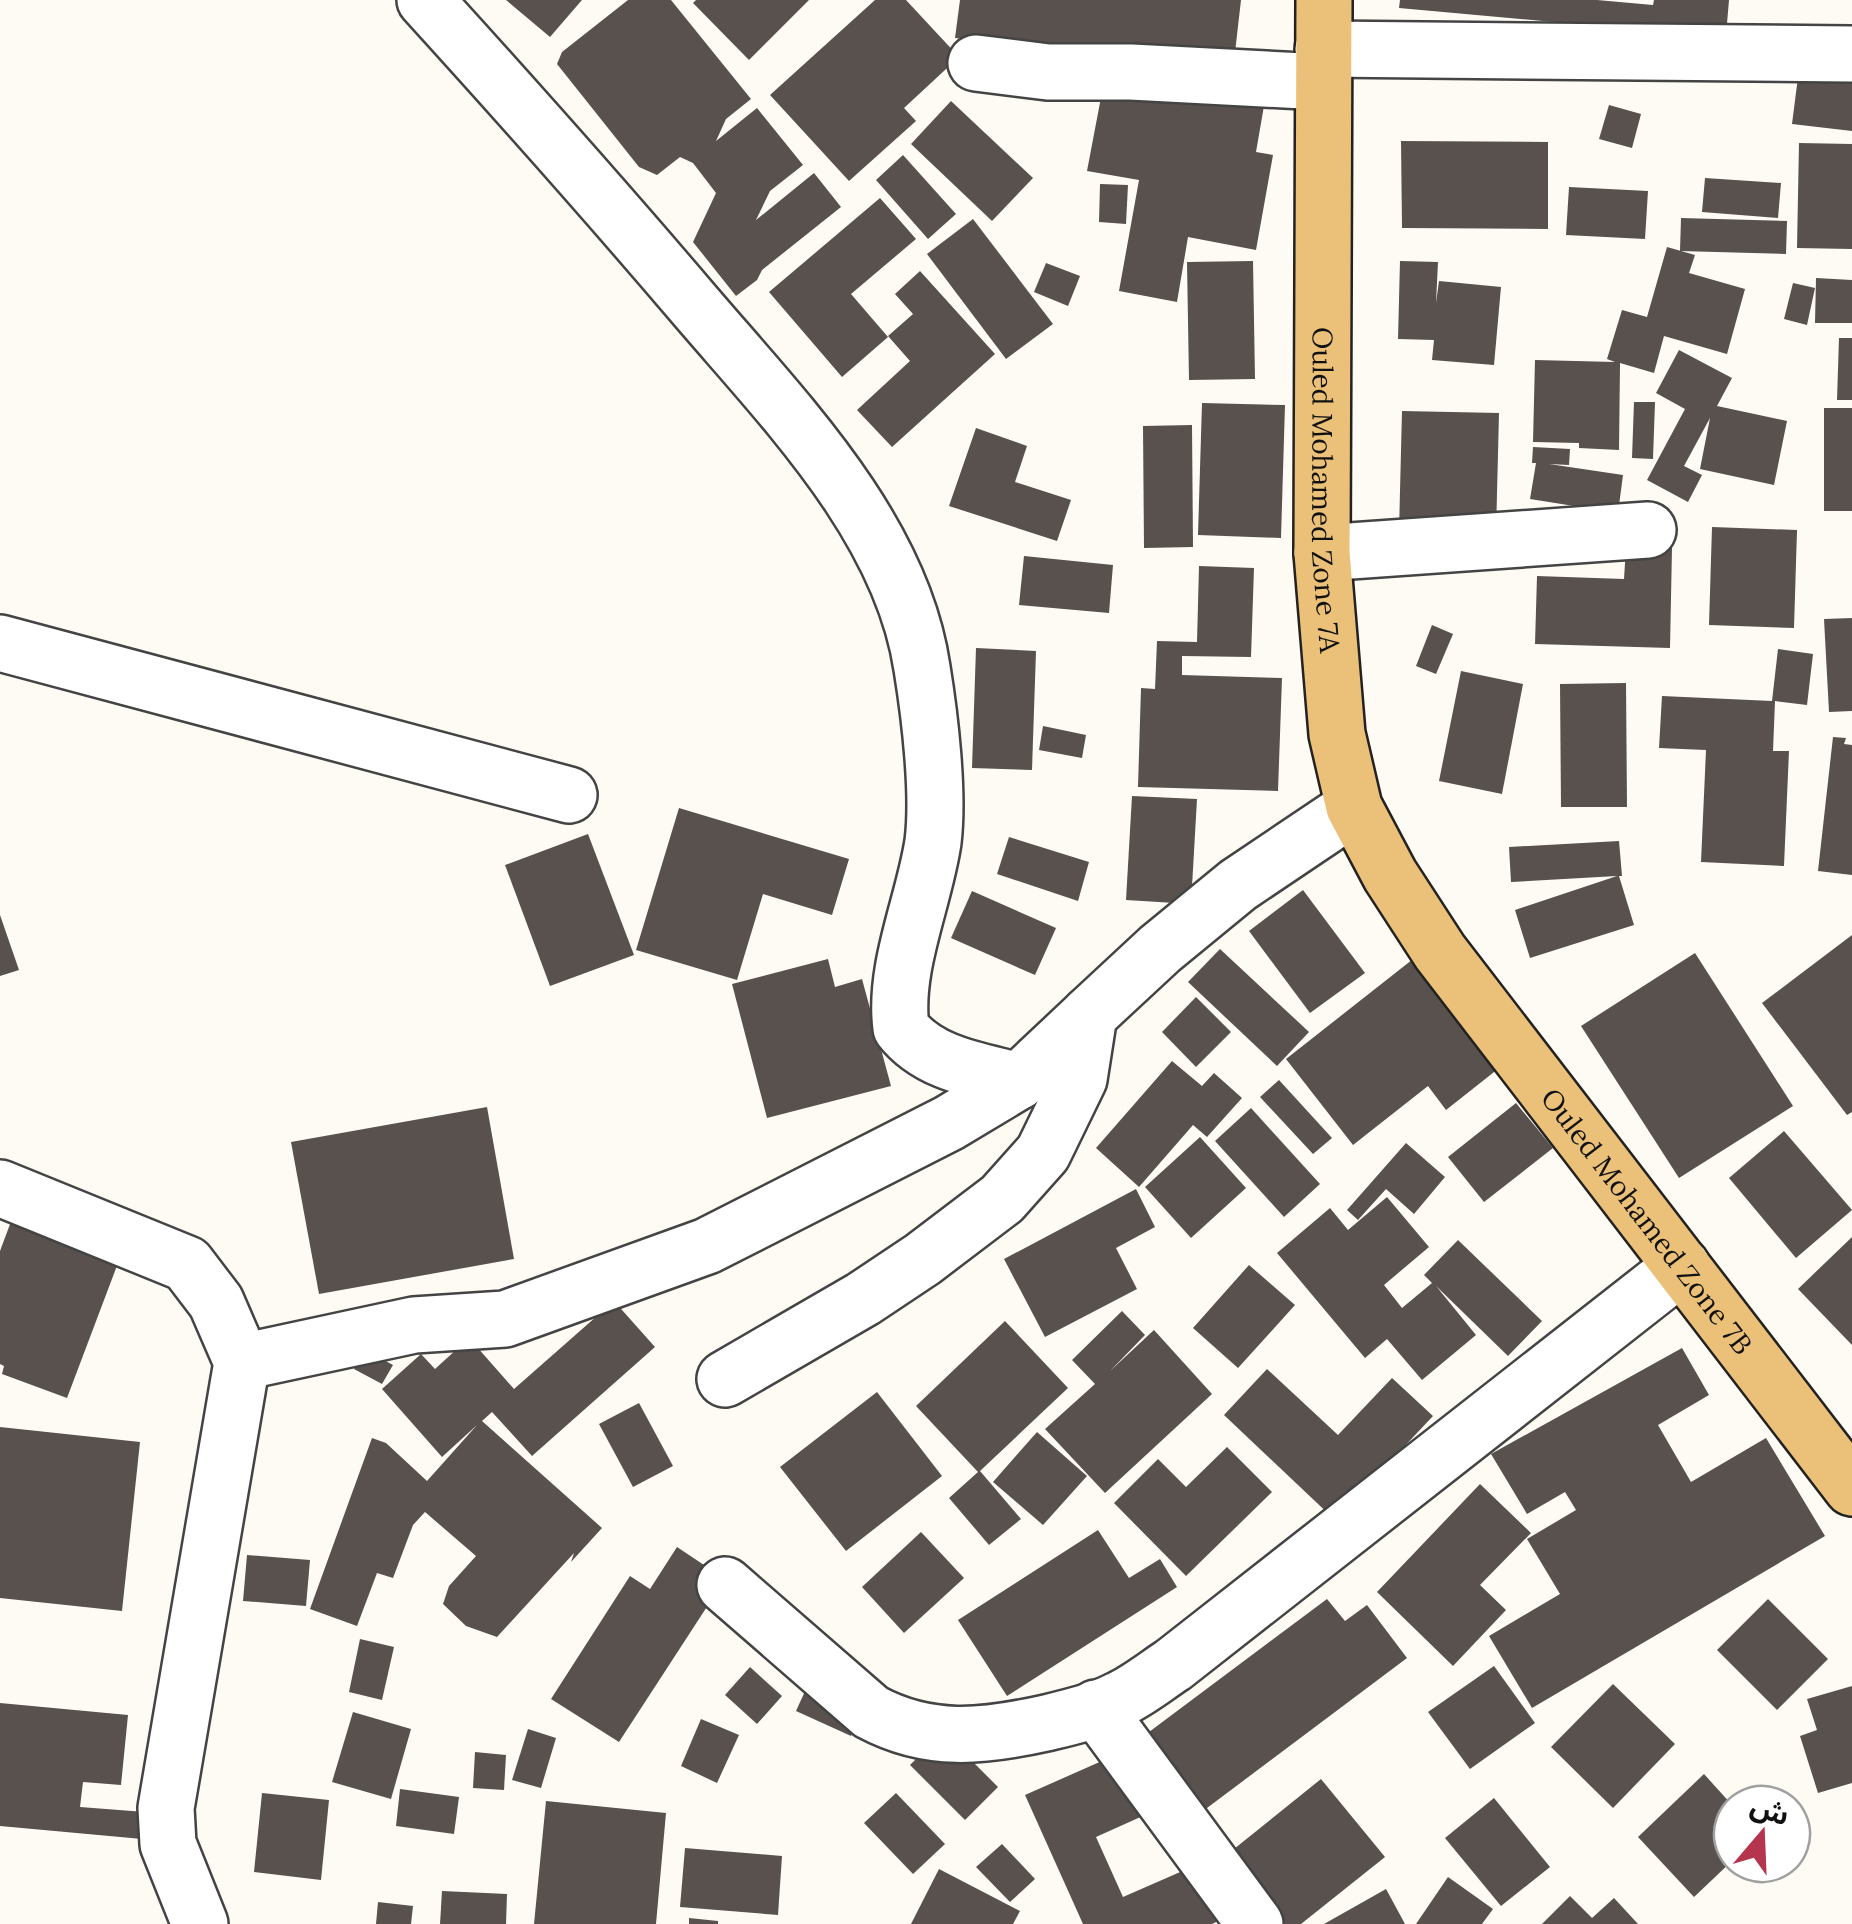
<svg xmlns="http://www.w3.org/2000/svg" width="1852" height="1924" viewBox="0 0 1852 1924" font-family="Lora,'Noto Sans Arabic',serif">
	<rect width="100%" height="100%" fill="#fefbf5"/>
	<!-- building -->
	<g fill="#58514e">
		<polygon points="506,0 582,0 550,37"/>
		<polygon points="628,0 671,0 751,99 726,119 716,141 757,108 803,165 770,191 756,220 814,173 841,207 762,270 757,280 736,296 693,242 716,193 693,163 680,157 657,175 639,167 557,64 562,52"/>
		<polygon points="696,0 809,0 749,60 693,3"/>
		<polygon points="875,0 906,0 959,57 904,108 916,121 849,181 770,95"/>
		<polygon points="960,0 1241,0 1233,70 955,38"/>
		<polygon points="1400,0 1597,0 1653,5 1654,0 1729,0 1725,47 1685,34 1399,8"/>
		<polygon points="1106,71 1265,100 1256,152 1273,155 1256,250 1188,237 1177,302 1119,291 1139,180 1087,171"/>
		<polygon points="1798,77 1852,83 1852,131 1792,124"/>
		<polygon points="951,101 1033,178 992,221 911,144"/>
		<polygon points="1609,105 1641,114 1632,148 1599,139"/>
		<polygon points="1401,141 1548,142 1548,229 1402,228"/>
		<polygon points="1799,143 1852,144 1852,249 1797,248"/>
		<polygon points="903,155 956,214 928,239 876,180"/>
		<polygon points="1705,178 1781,183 1778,218 1702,212"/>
		<polygon points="1100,184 1128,185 1126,224 1099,222"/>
		<polygon points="1569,187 1648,191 1645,239 1566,235"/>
		<polygon points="880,198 916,239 851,294 888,337 842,377 769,292"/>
		<polygon points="1681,218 1787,221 1786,254 1680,251"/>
		<polygon points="973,219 1053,324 1006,359 927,254"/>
		<polygon points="1667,247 1695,255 1689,273 1745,289 1727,354 1664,336 1654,373 1620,363 1619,450 1579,448 1579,443 1533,442 1535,360 1615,362 1607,359 1622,310 1647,317"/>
		<polygon points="1253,261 1255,379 1189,380 1187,262"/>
		<polygon points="1400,261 1438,262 1436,303 1439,281 1501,287 1494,365 1432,360 1434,340 1398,339"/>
		<polygon points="1046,263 1080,276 1068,306 1034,292"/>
		<polygon points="920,271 995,354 892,447 857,410 910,361 888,336 913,314 895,294"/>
		<polygon points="1816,278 1852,280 1852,323 1815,323"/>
		<polygon points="1793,283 1815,288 1807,325 1784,319"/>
		<polygon points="1839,338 1852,338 1852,400 1837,400"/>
		<polygon points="1679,350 1732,378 1717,406 1787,421 1774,485 1700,469 1710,418 1684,466 1702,475 1688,502 1647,480 1685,409 1656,393"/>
		<polygon points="1634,402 1655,402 1653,459 1632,458"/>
		<polygon points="1202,403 1285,405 1281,538 1198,535"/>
		<rect x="1824" y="408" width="28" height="103"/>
		<polygon points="1402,411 1499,413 1496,534 1399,532"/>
		<polygon points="1192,425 1193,547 1144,548 1143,426"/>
		<polygon points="976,428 1027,446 1015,482 1071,500 1057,541 949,506"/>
		<polygon points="1533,447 1570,449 1569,465 1549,464 1623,475 1618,513 1530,499 1536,463 1532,463"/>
		<polygon points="1712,527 1797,530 1794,628 1709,625"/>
		<polygon points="1626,547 1672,548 1670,648 1535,644 1537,576 1624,579"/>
		<polygon points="1024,556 1113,565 1109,613 1019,605"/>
		<polygon points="1199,566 1254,568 1251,657 1182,656 1182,675 1282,678 1278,791 1138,787 1141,688 1155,689 1157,641 1197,642"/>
		<polygon points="1852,618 1852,711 1829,712 1824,619"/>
		<polygon points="1432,625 1453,634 1436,674 1416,666"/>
		<polygon points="976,648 1036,651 1032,770 972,768"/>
		<polygon points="1778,649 1813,654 1807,705 1775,701 1773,751 1789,751 1784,866 1701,862 1706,750 1659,748 1662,696 1772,701"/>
		<polygon points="1461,671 1523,684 1502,794 1439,781"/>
		<polygon points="1626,683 1627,807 1561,807 1560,684"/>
		<polygon points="1043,726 1086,735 1082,758 1039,750"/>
		<polygon points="1833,737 1846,738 1844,744 1852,745 1852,875 1818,871"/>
		<polygon points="1132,796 1197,799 1191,904 1126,900"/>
		<polygon points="679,808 849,859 832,915 763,894 737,980 636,950"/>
		<polygon points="588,834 634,955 550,986 505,865"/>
		<polygon points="1009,837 1089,862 1078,901 997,874"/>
		<polygon points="1619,841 1622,876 1619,876 1634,925 1530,958 1515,910 1617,876 1511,882 1509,847"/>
		<polygon points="1303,890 1365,973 1310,1013 1249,931"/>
		<polygon points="972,891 1056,928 1035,975 951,938"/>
		<polygon points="0,915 19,970 0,976"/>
		<polygon points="1852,935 1852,1112 1847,1115 1762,1003"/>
		<polygon points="1220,949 1309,1032 1277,1066 1188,982"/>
		<polygon points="1422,952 1508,1061 1446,1110 1428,1086 1353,1145 1286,1059"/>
		<polygon points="1695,953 1793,1106 1679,1178 1581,1026"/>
		<polygon points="828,959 835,987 862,979 891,1086 767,1118 732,984"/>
		<polygon points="1196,997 1231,1032 1196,1067 1162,1032"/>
		<polygon points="1172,1061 1202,1086 1214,1073 1242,1098 1207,1137 1193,1125 1139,1187 1096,1148"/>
		<polygon points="1279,1080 1332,1138 1313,1154 1260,1097"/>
		<polygon points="1516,1103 1553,1148 1484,1202 1448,1157"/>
		<polygon points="487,1107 514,1259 319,1294 291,1142"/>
		<polygon points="1251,1108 1320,1184 1284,1217 1215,1141"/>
		<polygon points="1784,1131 1852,1210 1796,1258 1729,1178"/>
		<polygon points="1200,1137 1246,1188 1191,1238 1145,1187"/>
		<polygon points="1406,1143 1445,1177 1414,1214 1386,1189 1358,1220 1347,1210"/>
		<polygon points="28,1176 118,1263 67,1398 2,1374 4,1366 0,1364 0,1251"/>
		<polygon points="1136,1189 1155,1227 1116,1248 1137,1289 1045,1337 1004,1259"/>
		<polygon points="1387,1197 1429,1247 1384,1285 1402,1308 1432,1283 1424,1275 1458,1240 1542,1321 1508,1356 1436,1286 1476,1335 1422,1380 1387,1339 1365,1358 1277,1253 1330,1208 1348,1230"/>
		<polygon points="1852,1237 1852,1345 1798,1289"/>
		<polygon points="1249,1265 1295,1305 1238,1368 1193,1328"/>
		<polygon points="614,1301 655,1347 532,1456 492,1412 482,1421 602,1528 571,1562 574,1553 497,1637 466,1626 443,1604 449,1586 476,1556 425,1512 413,1525 393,1578 377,1573 357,1626 310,1609 372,1438 386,1443 427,1481 477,1425 442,1457 382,1389 421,1354 435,1369 469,1338 514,1389"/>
		<polygon points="1122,1311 1145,1335 1110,1371 1154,1330 1212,1394 1105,1493 1045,1429 1095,1384 1072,1360"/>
		<polygon points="1005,1321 1068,1388 980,1471 1021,1519 989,1545 949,1498 978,1472 916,1406"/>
		<polygon points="1682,1348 1709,1395 1658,1425 1691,1482 1766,1438 1825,1536 1532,1708 1489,1636 1560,1594 1527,1539 1576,1510 1565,1492 1527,1514 1491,1454"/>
		<polygon points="365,1350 393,1365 382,1384 354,1369"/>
		<polygon points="1267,1369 1338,1435 1392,1378 1433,1416 1335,1520 1224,1415"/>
		<polygon points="877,1392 942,1476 846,1551 780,1467"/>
		<polygon points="639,1403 673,1466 633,1487 599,1424"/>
		<polygon points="0,1427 140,1442 122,1611 0,1598"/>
		<polygon points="1037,1432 1087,1476 1043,1525 993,1482"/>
		<polygon points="1227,1447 1272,1492 1186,1576 1114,1503 1158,1459 1186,1487"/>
		<polygon points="1480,1484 1531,1533 1480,1585 1506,1610 1453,1666 1377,1592"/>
		<polygon points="1098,1530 1129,1578 1160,1559 1177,1587 1007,1696 958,1620"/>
		<polygon points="921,1532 964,1578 904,1633 862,1587"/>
		<polygon points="677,1547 725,1579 619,1742 551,1699 630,1576 650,1589"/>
		<polygon points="247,1555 310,1560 306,1606 243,1601"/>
		<polygon points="1327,1599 1345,1621 1367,1605 1407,1658 1203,1811 1145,1735"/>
		<polygon points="1768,1599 1828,1659 1777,1710 1717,1650"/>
		<polygon points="360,1639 394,1647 382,1700 349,1692"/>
		<polygon points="817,1665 872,1691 851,1736 796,1711"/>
		<polygon points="1494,1666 1535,1723 1470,1769 1428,1712"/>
		<polygon points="750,1667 782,1696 757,1724 725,1695"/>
		<polygon points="1613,1684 1675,1744 1613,1808 1551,1747"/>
		<polygon points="1852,1686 1852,1783 1818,1793 1800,1736 1817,1730 1807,1699"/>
		<polygon points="0,1703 128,1715 121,1785 83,1782 80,1807 145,1812 142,1839 0,1826"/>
		<polygon points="353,1712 411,1729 391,1799 332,1782"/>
		<polygon points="701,1719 739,1735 717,1783 681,1766"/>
		<polygon points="528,1729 556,1738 541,1788 512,1780"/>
		<polygon points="943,1732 998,1787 965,1820 910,1765"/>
		<polygon points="1138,1745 1165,1806 1096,1837 1123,1897 1203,1862 1227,1917 1212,1924 1083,1924 1025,1795"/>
		<polygon points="475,1752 506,1755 504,1790 473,1788"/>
		<polygon points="1704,1774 1732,1805 1732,1861 1694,1897 1638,1837"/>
		<polygon points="1321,1779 1385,1857 1301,1924 1285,1924 1229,1853"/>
		<polygon points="400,1789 459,1797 454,1834 396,1826"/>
		<polygon points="262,1793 329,1800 321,1880 254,1872"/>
		<polygon points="896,1793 945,1844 913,1874 864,1823"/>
		<polygon points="1494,1798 1550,1867 1501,1906 1445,1838"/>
		<polygon points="546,1801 666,1813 656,1924 534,1924"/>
		<polygon points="1002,1844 1035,1879 1010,1902 976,1867"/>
		<polygon points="685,1848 782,1856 778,1915 680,1907"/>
		<polygon points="939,1869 1020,1911 1013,1924 911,1924"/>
		<polygon points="1448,1877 1493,1909 1482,1924 1416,1924"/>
		<polygon points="1386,1889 1405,1924 1324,1924"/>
		<polygon points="442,1891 507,1894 506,1924 440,1924"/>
		<polygon points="1570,1896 1592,1918 1614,1898 1638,1924 1542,1924"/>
		<polygon points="378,1902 413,1906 411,1924 376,1924"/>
		<polygon points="689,1918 718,1921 718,1924 689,1924"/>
	</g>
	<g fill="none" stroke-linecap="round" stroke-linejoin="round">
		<defs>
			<g id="minor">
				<path d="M425,0C515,99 604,199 691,301C781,407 901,526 922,668C930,717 939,793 933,842C924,902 893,967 901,1028C929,1064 977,1070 1019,1081L1089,1015"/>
				<polyline points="1323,49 1852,54"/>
				<polyline points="976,63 1048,72 1131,72 1322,82"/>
				<polyline points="1322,553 1648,530"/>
				<polyline points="0,643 569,795"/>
				<polyline points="0,1188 187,1264 216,1302 242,1362 166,1808 168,1844 200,1924"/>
				<polyline points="242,1362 414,1325 505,1319 707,1246 949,1123 1019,1081"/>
				<polyline points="725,1379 863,1299 923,1259 1002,1199 1043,1153 1079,1079 1089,1015 1160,949 1238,885 1354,807"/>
				<path d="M725,1585L871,1712C929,1743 983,1737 1046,1723C1071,1717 1097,1711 1120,1699C1139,1690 1156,1676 1173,1665L1682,1266"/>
				<polyline points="1096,1708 1255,1924"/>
			</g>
			<g id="major">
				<path id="s1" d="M1324,0L1322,553L1337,734L1354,807L1390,875L1440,952L1852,1488"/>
			</g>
		</defs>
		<!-- minor casing -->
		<use href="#minor" stroke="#444" stroke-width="60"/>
		<!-- major casing -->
		<use href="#major" stroke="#222" stroke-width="60"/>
		<!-- minor -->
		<use href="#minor" stroke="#fff" stroke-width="55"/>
		<!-- major -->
		<use href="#major" stroke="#ebc078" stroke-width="55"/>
	</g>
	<g text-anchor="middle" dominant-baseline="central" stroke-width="10" stroke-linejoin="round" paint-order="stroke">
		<!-- street labels -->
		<g font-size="28" fill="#111" stroke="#fff">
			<text stroke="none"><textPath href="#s1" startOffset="490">Ouled Mohamed Zone 7A</textPath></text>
			<text stroke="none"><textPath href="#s1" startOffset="1318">Ouled Mohamed Zone 7B</textPath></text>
		</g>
	</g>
	<!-- north arrow -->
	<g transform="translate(1762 1834) rotate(19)"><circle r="48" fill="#ffffff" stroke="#a0a0a0" stroke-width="2.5"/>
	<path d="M0-8L18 38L0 25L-18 38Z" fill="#b4354d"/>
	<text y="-15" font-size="28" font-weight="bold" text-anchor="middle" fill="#111111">ش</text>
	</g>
</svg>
